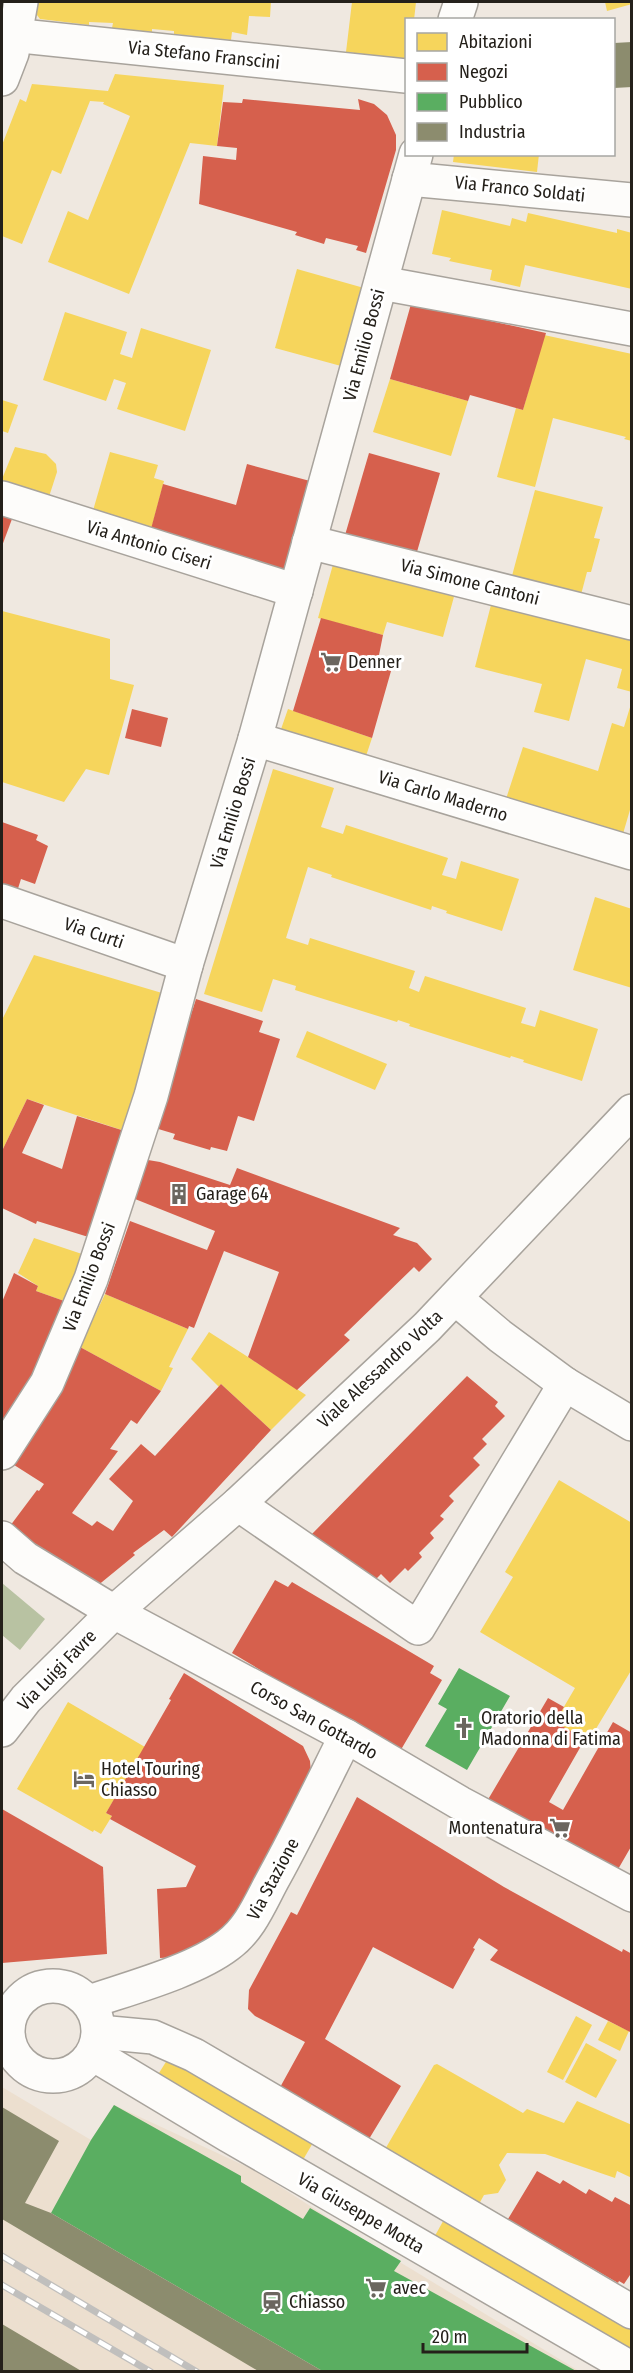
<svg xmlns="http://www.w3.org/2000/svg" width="633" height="2373" viewBox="0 0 633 2373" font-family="'Fira Sans Condensed',sans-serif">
	<rect width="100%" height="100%" fill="#efe8e0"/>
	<!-- built -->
	<polygon fill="#ecdfcf" points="2,2087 91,2140 114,2105 256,2171 352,2233 579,2371 2,2372"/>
	<!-- water -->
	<polygon fill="#b8c2a2" points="2,1583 45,1619 20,1650 2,1635"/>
	<!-- homes -->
	<g fill="#f6d55c">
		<polygon points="31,2 271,2 270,17 249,16 247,35 232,32 231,40 174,34 174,31 152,29 152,32 112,28 113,23 89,22 89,25 40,19 31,7"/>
		<polygon points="352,2 416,2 414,20 406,20 406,59 346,52"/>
		<polygon points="605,2 632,2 632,4 607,11"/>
		<polygon points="115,74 224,85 217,146 190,143 129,294 48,262 68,211 88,220 130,116 103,104 104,102 90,101 61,174 52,170 22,244 2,236 2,145 20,99 26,102 32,84 108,91"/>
		<polygon points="454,154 539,154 537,172 453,162"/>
		<polygon points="442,210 510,226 512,218 526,222 528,213 617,233 617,229 632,233 632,289 525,265 520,287 490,280 492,270 449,261 451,258 432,254"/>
		<polygon points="297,269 364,288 341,366 275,348"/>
		<polygon points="65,312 127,332 120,354 132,358 141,328 211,350 185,431 117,409 126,383 114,379 106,401 43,380"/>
		<polygon points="544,335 632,354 632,441 624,439 626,437 553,418 535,487 497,477 516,408 523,410"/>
		<polygon points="390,379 468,401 451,456 373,432"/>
		<polygon points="2,400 18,405 8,433 2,431"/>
		<polygon points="15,447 46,454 56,464 57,472 46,506 2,493 2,479"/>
		<polygon points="110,452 158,465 154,478 164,481 151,530 92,514"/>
		<polygon points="535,490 603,507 594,538 600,539 591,572 587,572 578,606 509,587"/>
		<polygon points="334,561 455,593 443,637 387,622 383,635 318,618"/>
		<polygon points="492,601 597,627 596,631 632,641 632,692 617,688 622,669 586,659 569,721 534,712 542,684 475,667"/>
		<polygon points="2,611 110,639 110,679 134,685 109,775 86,769 64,802 2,782"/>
		<polygon points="631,704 632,803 620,844 503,808 523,747 598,771 612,723 624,727"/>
		<polygon points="288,709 372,738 364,762 279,735"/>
		<polygon points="273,769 334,788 321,827 343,834 346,825 448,858 442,875 456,879 461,861 519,879 502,931 446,913 447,911 432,906 431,910 331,877 332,875 308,867 286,938 308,945 310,938 415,971 409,988 419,992 425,976 526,1008 521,1023 535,1027 540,1010 598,1029 582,1081 523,1062 524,1060 511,1056 510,1058 409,1026 410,1024 398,1020 397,1022 295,990 296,986 273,979 262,1012 204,994"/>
		<polygon points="595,897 632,909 632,988 573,970"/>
		<polygon points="34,955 162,993 131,1133 27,1099 2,1151 2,1020"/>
		<polygon points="307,1031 387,1064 375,1090 296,1057"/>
		<polygon points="34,1238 85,1255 67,1302 36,1291 38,1286 18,1273"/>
		<polygon points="105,1294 188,1329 169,1367 173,1368 161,1391 80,1347"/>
		<polygon points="209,1332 248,1357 306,1395 271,1430 221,1384 219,1387 191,1359"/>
		<polygon points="559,1480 632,1523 632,1669 588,1742 555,1722 575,1688 480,1632 513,1577 505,1572"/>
		<polygon points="68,1702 145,1747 106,1813 112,1816 101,1834 94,1830 93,1832 17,1789"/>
		<polygon points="576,2016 592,2025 563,2080 547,2072"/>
		<polygon points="608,2021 629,2031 620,2051 598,2040"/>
		<polygon points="586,2043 617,2060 596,2098 565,2082"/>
		<polygon points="169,2057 314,2141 300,2165 154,2081"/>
		<polygon points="437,2064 523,2113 527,2109 564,2123 577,2101 632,2125 632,2178 617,2171 615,2178 545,2154 507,2153 499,2165 506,2180 498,2193 484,2195 474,2213 380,2158 434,2065"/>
		<polygon points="446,2216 632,2324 632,2357 432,2241"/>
	</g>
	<!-- shops -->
	<g fill="#d6604d">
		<polygon points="243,99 360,110 358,99 374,104 387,115 396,135 396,150 366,253 356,250 358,246 326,238 324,244 295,235 297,232 199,204 203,156 236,160 237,148 217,146 223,102 242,103"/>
		<polygon points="411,304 546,333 523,410 470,395 468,401 390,379"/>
		<polygon points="369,453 440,473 414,562 343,542"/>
		<polygon points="247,464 310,481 282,579 148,540 163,484 236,505"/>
		<polygon points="2,515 12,519 2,546"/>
		<polygon points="321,618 383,635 378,660 393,664 372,738 293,711"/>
		<polygon points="132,709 168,718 161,747 125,738"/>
		<polygon points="2,822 38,835 36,840 48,846 35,884 21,879 14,901 2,896"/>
		<polygon points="196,999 263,1021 259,1032 280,1039 254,1121 238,1116 227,1151 211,1147 210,1150 173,1139 175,1134 155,1128"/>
		<polygon points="27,1099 44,1105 22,1153 62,1169 77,1116 131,1133 98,1240 37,1221 36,1224 2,1208 2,1151"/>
		<polygon points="148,1160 160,1162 230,1185 237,1168 400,1228 393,1235 417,1243 432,1259 419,1272 414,1267 344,1335 350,1340 297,1390 248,1357 279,1272 224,1251 194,1328 189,1326 188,1329 105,1294 130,1221 207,1250 215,1231 130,1197 133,1188 137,1191"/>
		<polygon points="14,1273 38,1286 36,1291 67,1302 2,1442 2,1302"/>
		<polygon points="80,1347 161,1391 137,1424 131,1420 110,1449 118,1451 72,1513 92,1526 97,1521 113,1531 133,1501 109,1479 141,1444 155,1456 221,1384 271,1430 172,1537 164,1530 133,1553 135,1555 91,1591 4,1534 37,1490 39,1491 44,1484 11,1463"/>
		<polygon points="467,1376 498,1402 495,1406 505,1416 482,1439 487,1444 473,1458 480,1465 449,1496 454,1501 440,1516 444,1519 430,1533 434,1538 419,1553 422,1557 408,1571 405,1568 390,1583 381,1574 372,1583 342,1554 337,1559 312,1534"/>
		<polygon points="275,1580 288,1587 292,1582 434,1666 430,1673 442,1680 399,1753 232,1653"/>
		<polygon points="184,1673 303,1746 310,1761 311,1773 228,1935 196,1956 160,1958 157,1889 186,1887 196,1866 110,1819 112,1816 106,1813 171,1700 169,1699"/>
		<polygon points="548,1698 564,1707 555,1722 585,1739 549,1802 563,1810 613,1722 632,1733 632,1845 613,1878 483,1808"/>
		<polygon points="357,1797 504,1887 622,1952 623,1949 632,1954 632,2033 490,1960 498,1950 479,1938 473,1948 475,1949 453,1989 373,1947 325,2039 401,2086 366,2144 278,2091 305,2042 255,2016 248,2009 249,1990 291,1912 297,1915"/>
		<polygon points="2,1809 103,1867 107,1954 2,1963"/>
		<polygon points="537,2171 560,2184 563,2180 586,2194 589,2189 612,2202 615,2197 632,2206 632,2272 624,2284 619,2281 618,2283 508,2219"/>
	</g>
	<!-- public -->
	<g fill="#5aae61">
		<polygon points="459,1668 510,1696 467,1770 425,1746 447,1709 438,1704"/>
		<polygon points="114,2105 241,2176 241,2182 303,2219 310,2208 401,2261 394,2271 578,2372 324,2372 51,2213 91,2140"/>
	</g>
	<!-- industry -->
	<g fill="#8c8c6e">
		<polygon points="632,42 632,87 614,88 614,43"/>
		<polygon points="2,2107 59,2141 25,2203 51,2213 324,2372 260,2372 2,2219"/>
		<polygon points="2,2324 83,2372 2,2372"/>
	</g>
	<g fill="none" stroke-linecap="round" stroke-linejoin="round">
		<defs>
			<g id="minor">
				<polyline points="455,20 461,2"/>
				<polyline points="2,34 406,76"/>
				<polyline points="2,79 12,53 21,2"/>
				<polyline points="409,179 632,200"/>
				<polyline points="381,283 632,329"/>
				<polyline points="2,498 296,591"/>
				<polyline points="309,542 632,623"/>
				<polyline points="255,739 632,853"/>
				<polyline points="2,901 186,965"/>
				<polyline points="565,1384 632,1424"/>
				<polyline points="2,1453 47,1383 91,1279 151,1096 186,965 255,739 416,154"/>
				<polyline points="238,1504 418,1628 565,1384 500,1336 455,1298"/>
				<polyline points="2,1538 25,1558 114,1612 346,1736 460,1803 632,1895"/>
				<polyline points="2,1730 26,1699 114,1612 238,1504 427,1327 632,1111"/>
				<circle cx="53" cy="2031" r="45"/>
				<path d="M89,2002C130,1988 194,1971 228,1945C250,1929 260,1903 273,1879C299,1832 322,1784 346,1736"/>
				<polyline points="99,2032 153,2037 194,2055 632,2312"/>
				<polyline points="93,2054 228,2135 632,2369"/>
			</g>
		</defs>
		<!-- minor casing -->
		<use href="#minor" stroke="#a8a39c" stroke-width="36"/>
		<!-- minor -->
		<use href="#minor" stroke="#fdfcfa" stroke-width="33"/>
		<defs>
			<g id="rail">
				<polyline points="2,2256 197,2372"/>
				<polyline points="2,2285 151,2372"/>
			</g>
		</defs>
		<!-- rail casing -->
		<use href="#rail" stroke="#c0bfbd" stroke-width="7"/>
		<!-- rail -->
		<use href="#rail" stroke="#fff" stroke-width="4.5" stroke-dasharray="14" stroke-linecap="butt"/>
	</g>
	<!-- icons -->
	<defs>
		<symbol id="supermarket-bare" viewBox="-9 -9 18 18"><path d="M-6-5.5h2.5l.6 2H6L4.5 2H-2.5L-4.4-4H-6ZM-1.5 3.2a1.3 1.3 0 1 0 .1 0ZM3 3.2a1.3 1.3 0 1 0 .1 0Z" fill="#6b665f" stroke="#fff" stroke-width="2.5" paint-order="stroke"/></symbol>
		<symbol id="building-bare" viewBox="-9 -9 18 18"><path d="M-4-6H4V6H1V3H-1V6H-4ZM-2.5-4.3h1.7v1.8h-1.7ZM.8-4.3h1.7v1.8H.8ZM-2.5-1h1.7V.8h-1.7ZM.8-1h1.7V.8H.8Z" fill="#6b665f" stroke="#fff" stroke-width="2.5" paint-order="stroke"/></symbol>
		<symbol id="church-bare" viewBox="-9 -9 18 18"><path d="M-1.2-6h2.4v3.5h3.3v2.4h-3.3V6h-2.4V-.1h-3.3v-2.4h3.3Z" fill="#6b665f" stroke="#fff" stroke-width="2.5" paint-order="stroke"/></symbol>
		<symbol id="hotel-bare" viewBox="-9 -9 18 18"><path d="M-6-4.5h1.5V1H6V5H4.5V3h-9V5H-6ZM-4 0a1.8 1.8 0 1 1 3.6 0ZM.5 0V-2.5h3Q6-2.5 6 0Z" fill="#6b665f" stroke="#fff" stroke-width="2.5" paint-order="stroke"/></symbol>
		<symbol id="station-bare" viewBox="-9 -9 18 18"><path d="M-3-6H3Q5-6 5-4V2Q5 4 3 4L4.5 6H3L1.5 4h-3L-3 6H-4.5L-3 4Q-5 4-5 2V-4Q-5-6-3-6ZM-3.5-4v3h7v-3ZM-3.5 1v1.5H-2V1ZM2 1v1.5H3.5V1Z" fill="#6b665f" stroke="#fff" stroke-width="2.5" paint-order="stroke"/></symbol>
	</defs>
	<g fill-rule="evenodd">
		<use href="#supermarket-bare" x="316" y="647" width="30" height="30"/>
		<use href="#building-bare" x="164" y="1179" width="30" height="30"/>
		<use href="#church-bare" x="449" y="1713" width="30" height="30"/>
		<use href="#hotel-bare" x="69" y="1764" width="30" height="30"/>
		<use href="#supermarket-bare" x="545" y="1813" width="30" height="30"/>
		<use href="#supermarket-bare" x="361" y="2273" width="30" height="30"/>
		<use href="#station-bare" x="257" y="2287" width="30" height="30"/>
	</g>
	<g text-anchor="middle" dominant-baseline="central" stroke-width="6" stroke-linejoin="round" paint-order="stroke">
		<!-- street labels -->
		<g font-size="18" fill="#24201a" stroke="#fff">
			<text transform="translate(204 55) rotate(6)">Via Stefano Franscini</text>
			<text transform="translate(520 189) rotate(6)">Via Franco Soldati</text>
			<text transform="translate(364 345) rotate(-75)">Via Emilio Bossi</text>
			<text transform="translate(149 545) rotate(17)">Via Antonio Ciseri</text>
			<text transform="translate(470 582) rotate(14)">Via Simone Cantoni</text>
			<text transform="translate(443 796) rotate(17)">Via Carlo Maderno</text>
			<text transform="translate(233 813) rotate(-73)">Via Emilio Bossi</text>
			<text transform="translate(94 933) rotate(19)">Via Curti</text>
			<text transform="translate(89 1277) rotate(-69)">Via Emilio Bossi</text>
			<text transform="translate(380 1369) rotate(-43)">Viale Alessandro Volta</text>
			<text transform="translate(57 1670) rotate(-46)">Via Luigi Favre</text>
			<text transform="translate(314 1720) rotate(29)">Corso San Gottardo</text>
			<text transform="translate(273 1879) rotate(-62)">Via Stazione</text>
			<text transform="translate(361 2213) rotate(30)">Via Giuseppe Motta</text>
		</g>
		<!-- poi labels -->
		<g font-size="18" fill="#24201a" stroke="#fff" text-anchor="start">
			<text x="348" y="662">Denner</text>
			<text x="196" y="1194">Garage 64</text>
			<text x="481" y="1718">Oratorio della<tspan x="481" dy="21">Madonna di Fatima</tspan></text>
			<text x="101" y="1769">Hotel Touring<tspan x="101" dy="21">Chiasso</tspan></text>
			<text x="543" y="1828" text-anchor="end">Montenatura</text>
			<text x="393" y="2288">avec</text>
			<text x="289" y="2302">Chiasso</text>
		</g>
	</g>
	<!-- border -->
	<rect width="633" height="2373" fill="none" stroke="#24201a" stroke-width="6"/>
	<!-- legend -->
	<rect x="405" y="18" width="210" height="138" fill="#ffffff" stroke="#a7a6a3" stroke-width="1.5"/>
	<rect x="417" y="33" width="30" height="18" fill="#f6d55c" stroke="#a7a6a3" stroke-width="1.5"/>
	<text x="459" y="48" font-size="18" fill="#24201a">Abitazioni</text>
	<rect x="417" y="63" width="30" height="18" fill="#d6604d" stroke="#a7a6a3" stroke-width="1.5"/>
	<text x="459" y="78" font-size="18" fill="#24201a">Negozi</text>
	<rect x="417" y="93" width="30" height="18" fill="#5aae61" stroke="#a7a6a3" stroke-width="1.5"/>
	<text x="459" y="108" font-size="18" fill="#24201a">Pubblico</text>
	<rect x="417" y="123" width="30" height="18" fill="#8c8c6e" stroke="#a7a6a3" stroke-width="1.5"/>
	<text x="459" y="138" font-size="18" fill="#24201a">Industria</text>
	<!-- scale -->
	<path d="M423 2343v9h104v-9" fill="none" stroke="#24201a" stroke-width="3"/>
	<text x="432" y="2343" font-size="18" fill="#24201a" stroke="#ffffff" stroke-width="4.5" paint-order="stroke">20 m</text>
</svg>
